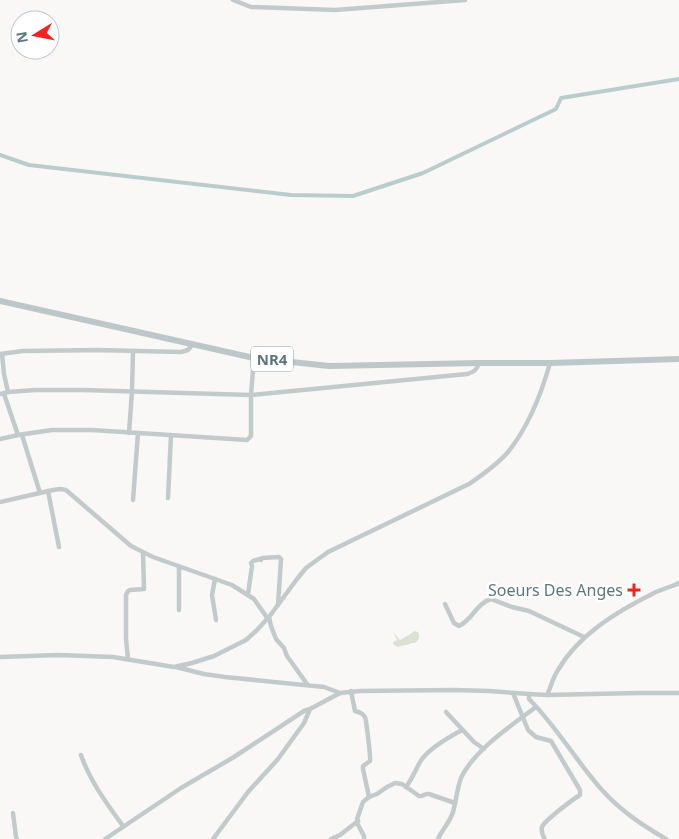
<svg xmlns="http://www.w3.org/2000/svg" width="679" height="839" viewBox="0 0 679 839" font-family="'Noto Sans',sans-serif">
	<rect width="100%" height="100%" fill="#f9f8f6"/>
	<!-- green -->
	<path fill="#dce1d6" d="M414,631L418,632C420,637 420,639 415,643H411L410,644L397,647L393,644V642L397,640L393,632L400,640L412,633Z"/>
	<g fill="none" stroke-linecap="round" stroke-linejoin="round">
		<!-- canal -->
		<polyline stroke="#bbcccd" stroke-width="4" points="0,155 29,165 291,195 353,196 423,173 556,109 561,98 679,79"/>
		<!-- minor -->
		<g stroke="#c3cacc" stroke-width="4.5">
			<polyline points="233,0 251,7 335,10 465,0"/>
			<polyline points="0,354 23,351 97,350 181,352 188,350 193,344"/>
			<polyline points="2,354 4,374 8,392"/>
			<path d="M0,394L8,392L35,390H83L251,395L467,374C474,372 477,370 479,363"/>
			<polyline points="4,394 18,435 52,430 92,430 247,440 251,436 251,395 254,358"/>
			<polyline points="129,433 132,391 133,351"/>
			<polyline points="22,435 40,493"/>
			<polyline points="0,439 18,435"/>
			<polyline points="48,491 59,547"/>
			<polyline points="168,498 171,435"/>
			<polyline points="133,500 138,433"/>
			<polyline points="0,502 53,490 60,489 66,490 131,546 153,557 232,585 254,599 268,619"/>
			<polyline points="215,579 212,595 216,620"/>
			<polyline points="248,594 252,566 251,563 253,561 260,559 261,560 262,558 279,557 281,559 278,605"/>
			<path d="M445,604L454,623L459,626C472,620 477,603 491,599L512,607L529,611L584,637"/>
			<polyline points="179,610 179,567"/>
			<polyline points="269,617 271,626 276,639 284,648 287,656 307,684"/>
			<path d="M0,657L58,655L113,657L174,667L192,663L214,656L246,640L256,631L269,617L297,579L306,568L328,552L469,484C482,475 497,465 508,452C529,426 541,395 550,363"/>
			<polyline points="128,659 126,639 126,595 128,591 130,590 144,589 143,553"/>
			<polyline points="176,667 204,674 225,677 324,687 340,693"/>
			<path d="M351,691L355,711C359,712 363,713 365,717C366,719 371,758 370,761L363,766V769L369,797"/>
			<path d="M513,693L528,730L536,737L551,741L580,790V795C572,800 545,820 542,827C541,831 543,836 545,839"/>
			<path d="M529,694V699C557,727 576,761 602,790C621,811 642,825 666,839"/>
			<path d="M547,695C551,687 553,677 558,670C579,634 618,611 654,593C662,589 671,587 679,583"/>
			<polyline points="446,712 474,742 484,749"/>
			<path d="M81,755C90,781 107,804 123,826"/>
			<path d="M406,787C412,779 415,771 420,762C427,750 449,737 462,730"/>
			<polyline points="13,813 16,837 17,839"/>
			<polyline points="105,839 181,788 234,757 304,711 310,709"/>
			<polyline points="213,839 248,792 278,759 304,723 310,709 340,693 360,691 454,690 489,691 529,694 547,695 639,693 679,693"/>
			<polyline points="331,839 340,835 358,821"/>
			<path d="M364,839V836L357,823L358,821L357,819L363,802L369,797L377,794L387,787L395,783L402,784L419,796C423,797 425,793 429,794L455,803"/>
			<path d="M438,839C442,830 450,822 453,812C456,801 457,789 461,778C474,750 512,725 536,707"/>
		</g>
		<!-- highway -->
		<polyline stroke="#bdc7ca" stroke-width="6" points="0,301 254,358 329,366 479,363 550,363 679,359"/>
	</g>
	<!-- markers -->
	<path fill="#f4221b" stroke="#fff" stroke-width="2" d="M631.5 582.5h5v5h5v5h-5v5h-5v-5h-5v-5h5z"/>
	<g text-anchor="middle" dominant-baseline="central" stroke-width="5" stroke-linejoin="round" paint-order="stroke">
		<!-- shield labels -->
		<rect fill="#fff" stroke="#8e9fa5" stroke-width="1" x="251" y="346.5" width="42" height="25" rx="4"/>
		<g font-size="15" font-weight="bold" fill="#5d767e">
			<text x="272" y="359">NR4</text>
		</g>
		<!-- poi labels -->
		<g font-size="16" fill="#5d767e" stroke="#fff" text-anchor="end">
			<text x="623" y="590">Soeurs Des Anges</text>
		</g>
	</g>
	<!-- north arrow -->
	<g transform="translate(35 35) rotate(260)"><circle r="24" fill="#ffffff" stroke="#bec8cb"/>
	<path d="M0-4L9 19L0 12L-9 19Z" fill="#f4221b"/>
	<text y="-8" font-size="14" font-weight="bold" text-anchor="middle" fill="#5d767e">N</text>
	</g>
</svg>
